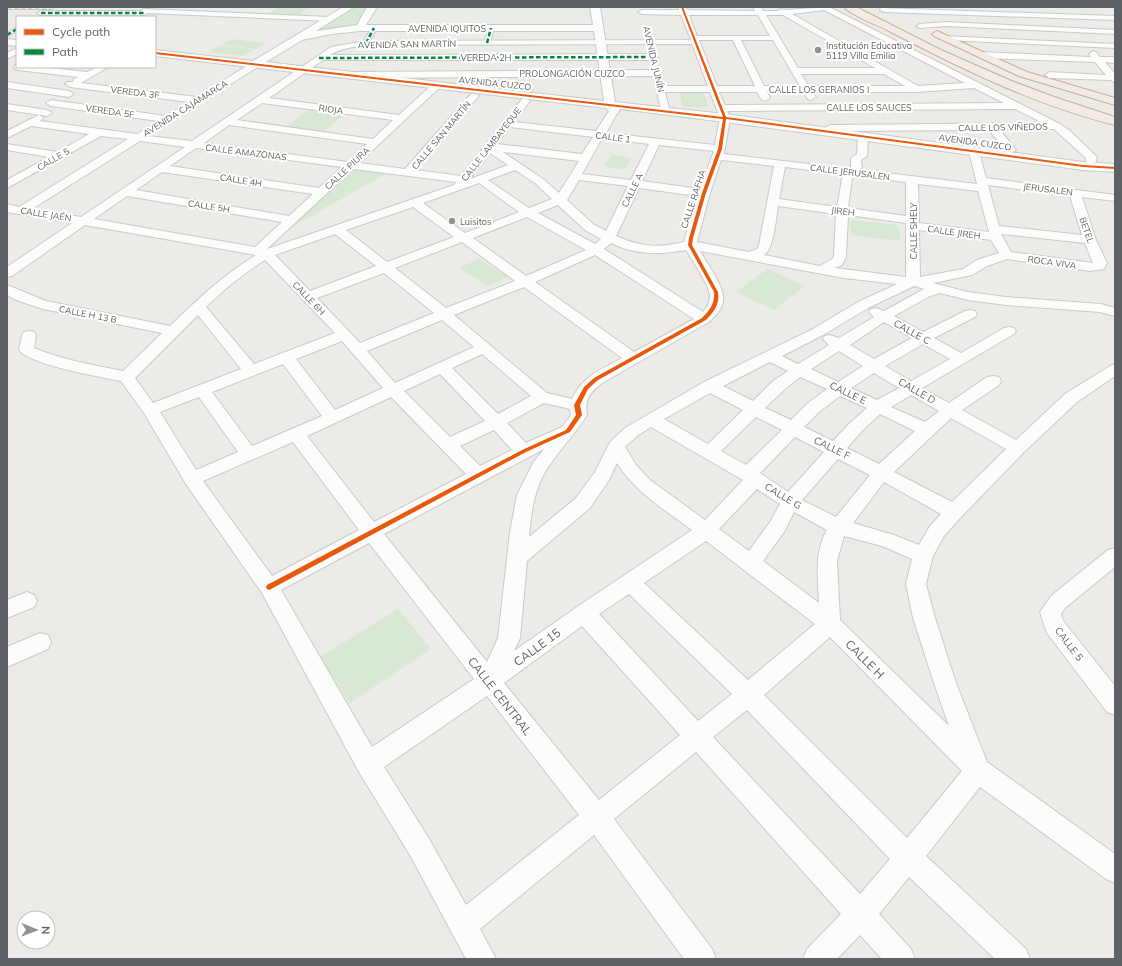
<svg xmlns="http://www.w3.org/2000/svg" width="1122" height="966" viewBox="0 0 1122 966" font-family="Mulish,sans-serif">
	<rect width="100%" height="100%" fill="#edebe8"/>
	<!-- green -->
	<g fill="#d9e8d4">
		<polygon points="277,7 307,8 300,15 269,14"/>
		<polygon points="353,7 371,7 359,27 313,32"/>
		<polygon points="231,39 266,43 256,49 220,45"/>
		<polygon points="219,46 255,49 244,56 208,52"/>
		<polygon points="679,92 704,92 708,107 683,107"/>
		<polygon points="309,109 345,114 322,133 285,128"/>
		<polygon points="612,155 632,158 623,170 603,166"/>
		<polygon points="354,168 387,173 290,228"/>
		<polygon points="850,220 898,225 901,241 851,235"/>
		<polygon points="479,259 508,277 488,286 459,268"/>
		<polygon points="767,269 805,286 774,310 736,292"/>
		<polygon points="398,609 431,649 350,703 320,657"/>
	</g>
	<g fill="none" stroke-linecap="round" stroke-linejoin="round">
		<defs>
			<g id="pedestrian">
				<polygon points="17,27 17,31 7,37 7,33"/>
				<polygon points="372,27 377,28 368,44 364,44 363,43"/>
				<polygon points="489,27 494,28 490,43 487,45 484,43"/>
			</g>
			<g id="minor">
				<polygon points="7,7 54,7 50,9 7,9"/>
				<path d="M678,7H686L687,10L755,11L753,7H761L763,11H777L781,9L785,10L829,7L1060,124L1069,130L1097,157L1095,164H1087L1086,162V158L1054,129H999L1016,150L1011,153L1007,152L989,130L830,131L825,128L830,125L1043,123L1015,109L727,111L730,118L724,154L851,169V158L857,154L858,137L863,134L868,137L867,156L861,160L862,170L977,184L969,152L974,149L979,152L986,178L1115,195V201L1082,197L1096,240L1107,263L1104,269L1090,271L1007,259L987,266L972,275L933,283L968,292L1006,297L1101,304L1115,308V316L1100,312L1006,305L968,300L940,293L930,296L894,316L923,332L965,311L970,310L975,311L977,314L975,317L934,338L961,353L1004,328L1009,327L1014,328L1016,331L1014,334L922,388L949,403L987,377L993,376L999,377L1001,381L999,385L962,410L1016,440L1065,394L1110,366L1115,364V376L1077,402L1024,452L961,517L944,536L933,556L926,584L935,618L956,683L987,762L1115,854V883L1106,879L980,787L926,856L1026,949L1030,959H995L909,877L879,914L911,949L915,959H882L860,935L837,959H803L807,949L841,914L696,752L614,819L712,949L716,959H684L594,835L480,929L496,959H466L410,855L359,772L262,593L186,484L144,413L121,381C101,377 30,365 19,350L22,335L24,332L29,331L34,332L36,335L34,348C63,360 93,365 123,371L162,333L43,309L16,300L7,295V285L46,301L170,326C197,300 223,275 256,255L85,225L12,276L7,277V267L72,223L7,212V204L19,207L128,139L101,136L7,188V180L49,157L7,150V144L58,152L89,134L31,126L7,138V131L39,115L44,118L40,121L137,134L158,121L51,106L46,103L51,100L166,116L189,102L70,87L65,84L67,82H73L74,79L78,77L18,70L15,69L14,67L15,65H17V67H41L87,72L97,67H108L81,83L197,97L253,62H259L260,64L259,66L148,136L192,141L331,47L366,41L691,40L681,15L642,14L638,12L642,10H679ZM824,10L965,83L918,86L792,14ZM689,15H758L770,36H697ZM766,15H783L875,68H798ZM699,40H733L755,86H717ZM741,40H773L800,86H764ZM692,44L708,86H664L662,78L658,75L661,73L657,70L350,72L346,75L350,78L657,76L654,78L662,114H668L670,112L665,92H710L720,118L715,145L606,133L619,110L614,107L611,108L596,131L514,122L530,101L525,98L522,99L461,176L416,170L477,98L479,96L477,94H471L405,169L359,163L440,87L442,85L440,83H434L399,115L269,98L323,60H654L658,57L654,54L330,55C341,48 353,47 366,45ZM801,74H884L905,86H809ZM974,88L1004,103L725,105L719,92H757L762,100L765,101L770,98L767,92H803L808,99L811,100L816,97L812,92H916ZM262,103L393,120L373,139L237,120ZM229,125L367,144L348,162L204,143ZM510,127L593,137L582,154L497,144ZM602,138L649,144L631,180L582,174ZM140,141L185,147L81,217L32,209ZM659,145L714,151L700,189L642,181ZM196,148L342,167L319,188L170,166ZM503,152L579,161L559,193L543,179ZM490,153L508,165L470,179ZM721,160L774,166L759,245L757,249L749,252L697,242L710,193ZM785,167L843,174L837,207L779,199ZM353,169L456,182L454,185L267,249ZM515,170L535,183L552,199L529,208L488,180ZM162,172L313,194L289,216L136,190ZM856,176L906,182V216L848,208L852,178ZM579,180L628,186L606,231L593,224L567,200ZM479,183L519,212L465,233L423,203ZM918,184L978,191L989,232L919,223ZM988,185L1070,196L1082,235L999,226ZM639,188L697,196L684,242C658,248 640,247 616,236ZM127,196L282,222L255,247L94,219ZM558,205L585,230L601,239L595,244L538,213ZM778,206L836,214L834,257L832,259L820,266L764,255C774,249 776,218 778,206ZM413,207L454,237L387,262L346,230ZM848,215L906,223V277L835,268L842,265L846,257ZM527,217L586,250L526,276L473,238ZM919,230L991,240L999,253L977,260L963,269L920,277ZM335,234L376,266L310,291L275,255ZM1001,234L1085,243L1093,263L1011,252ZM462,242L515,281L446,308L395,268ZM611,243C636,255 659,255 686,250C692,260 709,285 710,295C710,302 707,307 703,312L604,249ZM700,251L844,278L897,284L858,302L813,329L704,382L625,428L610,442L595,472L576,498L529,537C531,514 534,489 547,469C559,450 575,434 587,415C584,399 590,393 602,383L709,322C715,316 722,310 723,301C726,289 706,262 700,251ZM595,255L694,319L634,352L535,282ZM265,260L335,333L254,364L206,307C224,289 243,274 265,260ZM384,273L434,313L360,343L317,298ZM914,286L924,289L884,311L876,308L871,309L869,312L874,317L839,338L830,335L825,336L823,339L829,345L798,364L782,356L823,335L868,308ZM524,287L622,358C599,371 585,374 572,399L547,393L454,315ZM198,315L241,369L153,403L135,378ZM442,320L474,347L395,383L367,351ZM884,322L912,338L874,359L850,345ZM342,341L383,388L335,410L296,359ZM923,344L950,359L911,381L885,366ZM839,351L863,366L838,382L811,369ZM482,354L531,396L498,414L452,368ZM770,362L788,371L773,381L753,401L723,386ZM283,364L322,416L252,446L212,392ZM874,373L899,388L877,400L851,388ZM440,374L485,421L450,437L404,391ZM800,377L827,389L808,403L791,420L765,408L785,389ZM710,393L743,410L708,444L664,419ZM911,395L939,411L925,422L891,407ZM840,396L867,408L849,424L833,441L804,427L820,411ZM199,397L238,452L196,470L160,412ZM391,397L466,474L374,522L307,436ZM544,403L570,409L571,415L562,427L526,443L507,423ZM880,414L915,431L879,464L847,448L861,432ZM756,417L782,430L746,465L721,451ZM951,418L1006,449L952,502L894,472ZM651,427L743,480L705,520L650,480L636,465L625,447L637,436ZM494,430L512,450L480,466L460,446ZM795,437L824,452L788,492L760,473ZM293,442L359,530L272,576L203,481ZM544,449L533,463L517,495L510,532L498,638L487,662L384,534ZM838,459L870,475L836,517L802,500ZM617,463C635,492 665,510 692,530L577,607L514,651L520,638L527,561L590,508L609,480ZM884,482L941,514L930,526L919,545L894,535L853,523ZM757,489L780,504L770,522L749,551L719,529ZM794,512L827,530C814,552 818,578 819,603L763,561L784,532ZM844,536L882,546L912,559L906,584L913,618L934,683L949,726L840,620L837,561ZM706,541L815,624L748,680L644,583ZM369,543L474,679L372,747L281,590ZM629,594L732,694L698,721L599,614ZM582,626L680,735L599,800L504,683ZM830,637L962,771L907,838L764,695ZM487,696L579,815L466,905L428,837L384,767ZM747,710L890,859L860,894L713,737Z"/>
				<polygon points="881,8 1115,16 1115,20 884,12 880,10"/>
				<polygon points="143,9 329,17 333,19 329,21 148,13 144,15 41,15 37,13 41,11 142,11"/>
				<polygon points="946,22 1115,30 1115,34 946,26 920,28 916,26 920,24"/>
				<polygon points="943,36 1115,44 1115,48 946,40 943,40"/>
				<polygon points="17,48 17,54 7,59 7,53"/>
				<polygon points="1093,51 1096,52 1100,57 1115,57 1115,63 1105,62 1115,74 1115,83 1111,80 1049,78 1045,75 1049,72 1106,75 1095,62 981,58 977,55 981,52 1091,57 1089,54"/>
				<polygon points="7,82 69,91 74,94 69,97 7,88"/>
				<polygon points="7,104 47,110 52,113 47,116 7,110"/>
				<polygon points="1115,548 1115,567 1065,608 1061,614 1064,622 1115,686 1115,715 1107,712 1047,633 1040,612 1051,596 1108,550"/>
				<polygon points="27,592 34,595 37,601 34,607 7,618 7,600"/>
				<polygon points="40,633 48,635 51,642 48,649 7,667 7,647"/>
			</g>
			<g id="tertiary">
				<path d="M343,7H354L316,31L357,25L367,7H377L366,25H593L590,7H600L615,102L725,114L1083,162L1115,164V172L1083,170L725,122L620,109L618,113C612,114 610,113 606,108L155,56V50L253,61ZM360,31H594L604,101L266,62L302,40L332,34Z"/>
				<polygon points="7,39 17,40 17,46 7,45"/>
			</g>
			<g id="trunk">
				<path d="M844,7H856L941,50L1009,80L1054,97L1115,117V125C1035,105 960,68 887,30C877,25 851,15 844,7Z"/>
				<polygon points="937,31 1027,72 1115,98 1115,105 1019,76 934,36 932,34"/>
			</g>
		</defs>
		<!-- pedestrian casing -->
		<use href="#pedestrian" stroke="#c9c9c8" stroke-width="2"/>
		<!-- minor casing -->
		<use href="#minor" stroke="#c9c9c8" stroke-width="2"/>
		<!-- tertiary casing -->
		<use href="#tertiary" stroke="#c9c9c8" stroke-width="2"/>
		<!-- trunk casing -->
		<use href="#trunk" stroke="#c4b096" stroke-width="2"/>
		<!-- pedestrian -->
		<use href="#pedestrian" fill="#fcfcfc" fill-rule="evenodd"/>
		<!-- minor -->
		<use href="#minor" fill="#fcfcfc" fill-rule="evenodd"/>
		<!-- tertiary -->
		<use href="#tertiary" fill="#fcfcfc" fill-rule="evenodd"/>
		<!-- trunk -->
		<use href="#trunk" fill="#f1ede6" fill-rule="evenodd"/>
		<!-- quiet -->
		<g stroke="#00873e" stroke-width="2.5" stroke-dasharray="4.5 2.5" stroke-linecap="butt">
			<polyline points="7,7 50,7"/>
			<polyline points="41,13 144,13"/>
			<polyline points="7,35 17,29"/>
			<polyline points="366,43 374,28"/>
			<polyline points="487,43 491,28"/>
			<polyline points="319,58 654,57"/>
		</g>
		<defs>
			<path id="cycleway" d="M681,7H683L726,117L1083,165L1115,167V169L1083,167L726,119L722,149L706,193L693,238L692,245L718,292C720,304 714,312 706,320L598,380L588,389L580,405L582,415L570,432L526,452L271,589L269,590L267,589L266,587L267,585L522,450L566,430L576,415L574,405L584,387L594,378L702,318C710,310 715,303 714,292L688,245L689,238L702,193L718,149L723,119L155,54V52L723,117Z"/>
		</defs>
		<!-- cycleway casing -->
		<use href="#cycleway" stroke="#fff" stroke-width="2"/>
		<!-- cycleway -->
		<use href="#cycleway" fill="#e8590c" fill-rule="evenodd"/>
	</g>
	<!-- markers -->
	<g fill="#909294" stroke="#fff" stroke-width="1.5">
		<circle cx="818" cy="50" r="4"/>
		<circle cx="452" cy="221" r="4"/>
	</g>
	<g text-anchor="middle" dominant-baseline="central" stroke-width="4" stroke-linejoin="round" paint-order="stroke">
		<!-- far-street labels -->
		<g font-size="9" fill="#5e6266" stroke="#fff">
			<text x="447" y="28">AVENIDA IQUITOS</text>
			<text transform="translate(407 44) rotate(-1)">AVENIDA SAN MARTÍN</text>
			<text x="486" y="57">VEREDA 2H</text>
			<text transform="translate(654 59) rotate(77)">AVENIDA JUNÍN</text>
			<text x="572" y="73">PROLONGACIÓN CUZCO</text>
			<text transform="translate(495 83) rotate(6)">AVENIDA CUZCO</text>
			<text x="819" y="89">CALLE LOS GERANIOS I</text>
			<text transform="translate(135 92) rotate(7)">VEREDA 3F</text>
			<text x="869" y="107">CALLE LOS SAUCES</text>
			<text transform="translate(185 108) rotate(-32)">AVENIDA CAJAMARCA</text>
			<text transform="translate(331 109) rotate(8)">RIOJA</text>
			<text transform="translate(110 111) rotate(8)">VEREDA 5F</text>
			<text transform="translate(1003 127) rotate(-1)">CALLE LOS VIÑEDOS</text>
			<text transform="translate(441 135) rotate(-50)">CALLE SAN MARTÍN</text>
			<text transform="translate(613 137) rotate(7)">CALLE 1</text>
			<text transform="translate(975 142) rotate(8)">AVENIDA CUZCO</text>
			<text transform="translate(491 144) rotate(-52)">CALLE LAMBAYEQUE</text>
			<text transform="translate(246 152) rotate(7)">CALLE AMAZONAS</text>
			<text transform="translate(53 159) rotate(-30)">CALLE 5</text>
			<text transform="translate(347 168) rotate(-43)">CALLE PIURA</text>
			<text transform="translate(850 172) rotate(7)">CALLE JERUSALEN</text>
			<text transform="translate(241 180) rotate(9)">CALLE 4H</text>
			<text transform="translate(1048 189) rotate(7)">JERUSALEN</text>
			<text transform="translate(632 190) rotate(-64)">CALLE A</text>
			<text transform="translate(693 199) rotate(-72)">CALLE RAFHA</text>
			<text transform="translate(209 206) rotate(9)">CALLE 5H</text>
			<text transform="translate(843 211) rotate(7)">JIREH</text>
			<text transform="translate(46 214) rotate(9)">CALLE JAÉN</text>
			<text transform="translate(1087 230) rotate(71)">BETEL</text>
			<text transform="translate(913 231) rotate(-90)">CALLE SHELY</text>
			<text transform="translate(954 232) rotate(8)">CALLE JIREH</text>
			<text transform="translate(1052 262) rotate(8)">ROCA VIVA</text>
			<text transform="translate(309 298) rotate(46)">CALLE 6H</text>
			<text transform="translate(88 314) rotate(11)">CALLE H 13 B</text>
		</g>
		<!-- far-poi labels -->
		<g font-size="9" fill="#5e6266" stroke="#fff" text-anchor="start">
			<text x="826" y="45">Institución Educativa<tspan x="826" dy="10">5119 Villa Emilia</tspan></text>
			<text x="460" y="221">Luisitos</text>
		</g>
		<!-- street labels -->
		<g font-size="10" fill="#5e6266" stroke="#fff">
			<text transform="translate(912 332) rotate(29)">CALLE C</text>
			<text transform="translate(917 391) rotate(30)">CALLE D</text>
			<text transform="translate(848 393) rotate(25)">CALLE E</text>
			<text transform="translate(832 448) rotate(26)">CALLE F</text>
			<text transform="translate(783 496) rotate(31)">CALLE G</text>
			<text transform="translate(1069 644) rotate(53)">CALLE 5</text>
		</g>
		<!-- near-street labels -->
		<g font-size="12" fill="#5e6266" stroke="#fff">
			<text transform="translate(537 647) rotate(-36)">CALLE 15</text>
			<text transform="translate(865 659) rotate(45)">CALLE H</text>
			<text transform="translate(500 696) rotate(52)">CALLE CENTRAL</text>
		</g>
	</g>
	<!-- border -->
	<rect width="1122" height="966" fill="none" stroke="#5e6266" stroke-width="16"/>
	<!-- legend -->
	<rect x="16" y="16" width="140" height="52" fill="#ffffff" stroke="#bfc0c2"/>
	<rect x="24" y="29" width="20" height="6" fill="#e8590c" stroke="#bfc0c2"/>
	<text x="52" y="36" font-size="12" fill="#5e6266">Cycle path</text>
	<rect x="24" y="49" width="20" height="6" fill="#00873e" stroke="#bfc0c2"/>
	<text x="52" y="56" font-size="12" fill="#5e6266">Path</text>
	<!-- north arrow -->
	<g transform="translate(36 930) rotate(91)"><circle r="19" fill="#ffffff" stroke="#bfc0c2"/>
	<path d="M0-3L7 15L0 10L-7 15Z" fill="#909294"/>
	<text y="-6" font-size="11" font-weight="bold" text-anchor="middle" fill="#5e6266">N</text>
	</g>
</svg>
